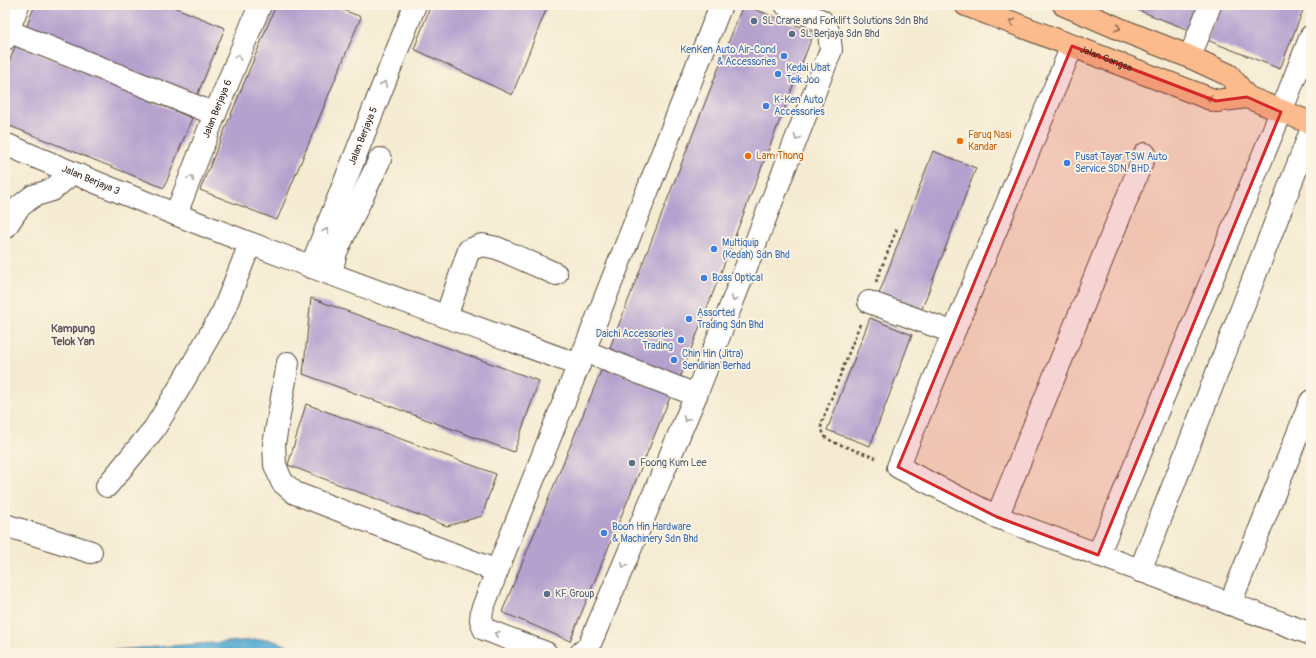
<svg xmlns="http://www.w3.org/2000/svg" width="1316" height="658" viewBox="0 0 1316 658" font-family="Pangolin,sans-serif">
	<rect width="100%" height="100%" fill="#fcf5e5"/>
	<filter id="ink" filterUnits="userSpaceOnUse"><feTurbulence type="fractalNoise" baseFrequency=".025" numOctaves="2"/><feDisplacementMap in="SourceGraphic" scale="8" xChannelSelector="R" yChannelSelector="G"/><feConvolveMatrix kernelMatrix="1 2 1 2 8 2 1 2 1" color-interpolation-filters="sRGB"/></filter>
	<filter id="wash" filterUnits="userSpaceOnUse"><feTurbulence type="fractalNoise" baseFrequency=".012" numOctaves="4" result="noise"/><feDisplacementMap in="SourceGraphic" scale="16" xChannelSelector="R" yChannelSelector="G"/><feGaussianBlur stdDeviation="0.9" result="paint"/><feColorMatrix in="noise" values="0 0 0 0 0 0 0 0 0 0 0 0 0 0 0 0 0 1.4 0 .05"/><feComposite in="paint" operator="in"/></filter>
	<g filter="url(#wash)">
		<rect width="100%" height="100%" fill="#f5ebd2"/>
		<!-- water -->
		<polygon fill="#55aad1" stroke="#486a78" points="268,639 310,653 70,653"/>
		<g id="blocks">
			<!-- building -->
			<g fill="#b4a1ce">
				<polygon points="35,5 169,5 225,28 196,98 26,28"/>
				<polygon points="276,5 331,5 361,17 277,220 200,190"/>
				<polygon points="431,5 548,5 512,95 414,49"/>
				<polygon points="743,5 814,32 680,378 609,350"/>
				<polygon points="1125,5 1198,5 1189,30"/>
				<polygon points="1220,5 1305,5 1280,69 1207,40"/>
				<polygon points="16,44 192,118 164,188 5,124 5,73"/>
				<polygon points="933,151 976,168 921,311 879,294"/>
				<polygon points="311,298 539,381 514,452 303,374"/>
				<polygon points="870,318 912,335 870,446 827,430"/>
				<polygon points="603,366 671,395 570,641 502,612"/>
				<polygon points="306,404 496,474 482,516 447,526 288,465"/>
			</g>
		</g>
	</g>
	<g filter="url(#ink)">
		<use href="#blocks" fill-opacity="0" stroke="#574739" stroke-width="1"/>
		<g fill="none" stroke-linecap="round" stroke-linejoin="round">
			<defs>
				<g id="minor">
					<polyline points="8,31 215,114"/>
					<polyline points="5,39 18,5"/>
					<polyline points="1072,46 898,467 997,517 1311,634"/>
					<polyline points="1190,57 1210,5"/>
					<path id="s1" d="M5,144C193,225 386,295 579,365"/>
					<path id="s2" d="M176,214L215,114L260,5"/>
					<polyline points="5,228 19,207 33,196 52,190 72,173"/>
					<path id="s3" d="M311,267L415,5"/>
					<polyline points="331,274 336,252 380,159"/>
					<polyline points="869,302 952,332"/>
					<polyline points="446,317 469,250 482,245 497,248 556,274"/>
					<polyline points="584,351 696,395"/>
					<polyline points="288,363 274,444 275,465 282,482 295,493 497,571"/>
					<polyline points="107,486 154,429 178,390 223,312 250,244"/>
					<polyline points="997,517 1145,154"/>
					<polyline points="5,525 91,552"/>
					<polyline points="1098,555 1281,112 1311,36"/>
					<polyline points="1140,571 1311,131"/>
					<polyline points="1230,604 1311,401"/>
					<polyline points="546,653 484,629 481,620 482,610 497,571 721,5"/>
					<polyline points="581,653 589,646 696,395 831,50 829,33 822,21 786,5"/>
				</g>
				<g id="major">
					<path id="s4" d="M966,5L1216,101L1247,97"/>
					<polyline points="1064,5 1127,32 1190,57 1229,75 1247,97 1311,123"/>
				</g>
			</defs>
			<!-- minor casing -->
			<use href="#minor" stroke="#574739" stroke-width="24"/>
			<!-- major casing -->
			<use href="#major" stroke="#574739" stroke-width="24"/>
			<!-- path -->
			<g stroke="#574739" stroke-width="2.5" stroke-dasharray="3 3" stroke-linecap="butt">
				<polyline points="876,282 898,226"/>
				<polyline points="860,324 821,425 824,436 833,442 876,458"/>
			</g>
			<!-- minor -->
			<use href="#minor" stroke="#fff" stroke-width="22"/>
			<!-- major -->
			<use href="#major" stroke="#fbbb8c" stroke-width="22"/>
		</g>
		<!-- one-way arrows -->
		<defs><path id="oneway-chevron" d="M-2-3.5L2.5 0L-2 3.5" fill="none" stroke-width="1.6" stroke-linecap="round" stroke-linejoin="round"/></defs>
		<g stroke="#916b50">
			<use href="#oneway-chevron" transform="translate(1012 22) rotate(-159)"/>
			<use href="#oneway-chevron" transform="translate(1118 28) rotate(23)"/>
			<use href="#oneway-chevron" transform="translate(1209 98) rotate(-158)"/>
		</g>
		<g stroke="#a79f9a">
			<use href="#oneway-chevron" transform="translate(238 57) rotate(-68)"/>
			<use href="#oneway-chevron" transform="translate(384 84) rotate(-68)"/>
			<use href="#oneway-chevron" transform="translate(797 138) rotate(111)"/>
			<use href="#oneway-chevron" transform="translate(191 178) rotate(-69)"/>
			<use href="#oneway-chevron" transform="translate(326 231) rotate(-68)"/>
			<use href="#oneway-chevron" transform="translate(734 299) rotate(111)"/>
			<use href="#oneway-chevron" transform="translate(686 419) rotate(113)"/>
			<use href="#oneway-chevron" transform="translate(624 565) rotate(113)"/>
			<use href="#oneway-chevron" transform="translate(497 634) rotate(-159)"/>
		</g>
	</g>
	<!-- marked area -->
	<path fill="#d62828" fill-opacity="0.2" stroke="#d62828" stroke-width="3" stroke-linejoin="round" d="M1072,46L1216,101L1247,97L1281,112L1098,555L997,517L898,467Z"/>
	<!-- markers -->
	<g fill="#5c6f8a" stroke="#fcf5e5" stroke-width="1.5">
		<circle cx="754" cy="21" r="4"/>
		<circle cx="792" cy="34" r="4"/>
		<circle cx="632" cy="463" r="4"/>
		<circle cx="547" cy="594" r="4"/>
	</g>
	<g fill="#3f7fe0" stroke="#fcf5e5" stroke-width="1.5">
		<circle cx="784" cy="56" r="4"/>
		<circle cx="778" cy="74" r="4"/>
		<circle cx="766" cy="106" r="4"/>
		<circle cx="1067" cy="163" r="4"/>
		<circle cx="714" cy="249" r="4"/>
		<circle cx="704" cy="278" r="4"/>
		<circle cx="689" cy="319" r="4"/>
		<circle cx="681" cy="340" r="4"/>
		<circle cx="674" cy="360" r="4"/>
		<circle cx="604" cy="533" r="4"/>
	</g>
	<g fill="#e8710a" stroke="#fcf5e5" stroke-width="1.5">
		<circle cx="960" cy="141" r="4"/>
		<circle cx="748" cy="156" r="4"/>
	</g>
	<g text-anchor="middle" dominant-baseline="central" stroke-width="3.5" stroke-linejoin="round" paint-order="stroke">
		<!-- service labels -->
		<g font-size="10" fill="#4e5e75" stroke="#fcf5e5" text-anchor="start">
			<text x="762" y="21">SL Crane and Forklift Solutions Sdn Bhd</text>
			<text x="800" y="34">SL Berjaya Sdn Bhd</text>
			<text x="640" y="463">Foong Kum Lee</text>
			<text x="555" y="594">KF Group</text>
		</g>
		<!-- shop labels -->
		<g font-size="10" fill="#366cbe" stroke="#fcf5e5" text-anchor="start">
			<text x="776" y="50" text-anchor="end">KenKen Auto Air-Cond<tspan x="776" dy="12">&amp; Accessories</tspan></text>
			<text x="786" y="68">Kedai Ubat<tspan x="786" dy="12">Teik Joo</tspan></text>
			<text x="774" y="100">K-Ken Auto<tspan x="774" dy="12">Accessories</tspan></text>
			<text x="1075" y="157">Pusat Tayar TSW Auto<tspan x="1075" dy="12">Service SDN. BHD.</tspan></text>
			<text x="722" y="243">Multiquip<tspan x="722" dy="12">(Kedah) Sdn Bhd</tspan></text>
			<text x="712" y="278">Boss Optical</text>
			<text x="697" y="313">Assorted<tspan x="697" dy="12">Trading Sdn Bhd</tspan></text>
			<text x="673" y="334" text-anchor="end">Daichi Accessories<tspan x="673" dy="12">Trading</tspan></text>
			<text x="682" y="354">Chin Hin (Jitra)<tspan x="682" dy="12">Sendirian Berhad</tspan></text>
			<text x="612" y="527">Boon Hin Hardware<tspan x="612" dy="12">&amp; Machinery Sdn Bhd</tspan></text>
		</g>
		<!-- street labels -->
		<g font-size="10" fill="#3b2a1e" stroke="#fcf5e5">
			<text stroke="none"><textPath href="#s4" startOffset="150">Jalan Gangsa</textPath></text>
			<text stroke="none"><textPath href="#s2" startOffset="113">Jalan Berjaya 6</textPath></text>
			<text stroke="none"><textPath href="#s3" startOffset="141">Jalan Berjaya 5</textPath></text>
			<text stroke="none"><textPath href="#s1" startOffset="93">Jalan Berjaya 3</textPath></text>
		</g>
		<!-- food labels -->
		<g font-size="10" fill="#c56008" stroke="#fcf5e5" text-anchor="start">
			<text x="968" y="135">Faruq Nasi<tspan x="968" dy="12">Kandar</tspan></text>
			<text x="756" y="156">Lam Thong</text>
		</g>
		<!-- neighbourhood labels -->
		<g font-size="11" font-weight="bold" fill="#65545c" stroke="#fcf5e5">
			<text x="73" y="328">Kampung<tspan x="73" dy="13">Telok Yan</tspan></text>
		</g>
	</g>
	<!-- margin -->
	<rect width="1316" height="658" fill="none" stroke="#fcf5e5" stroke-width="20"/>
</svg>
